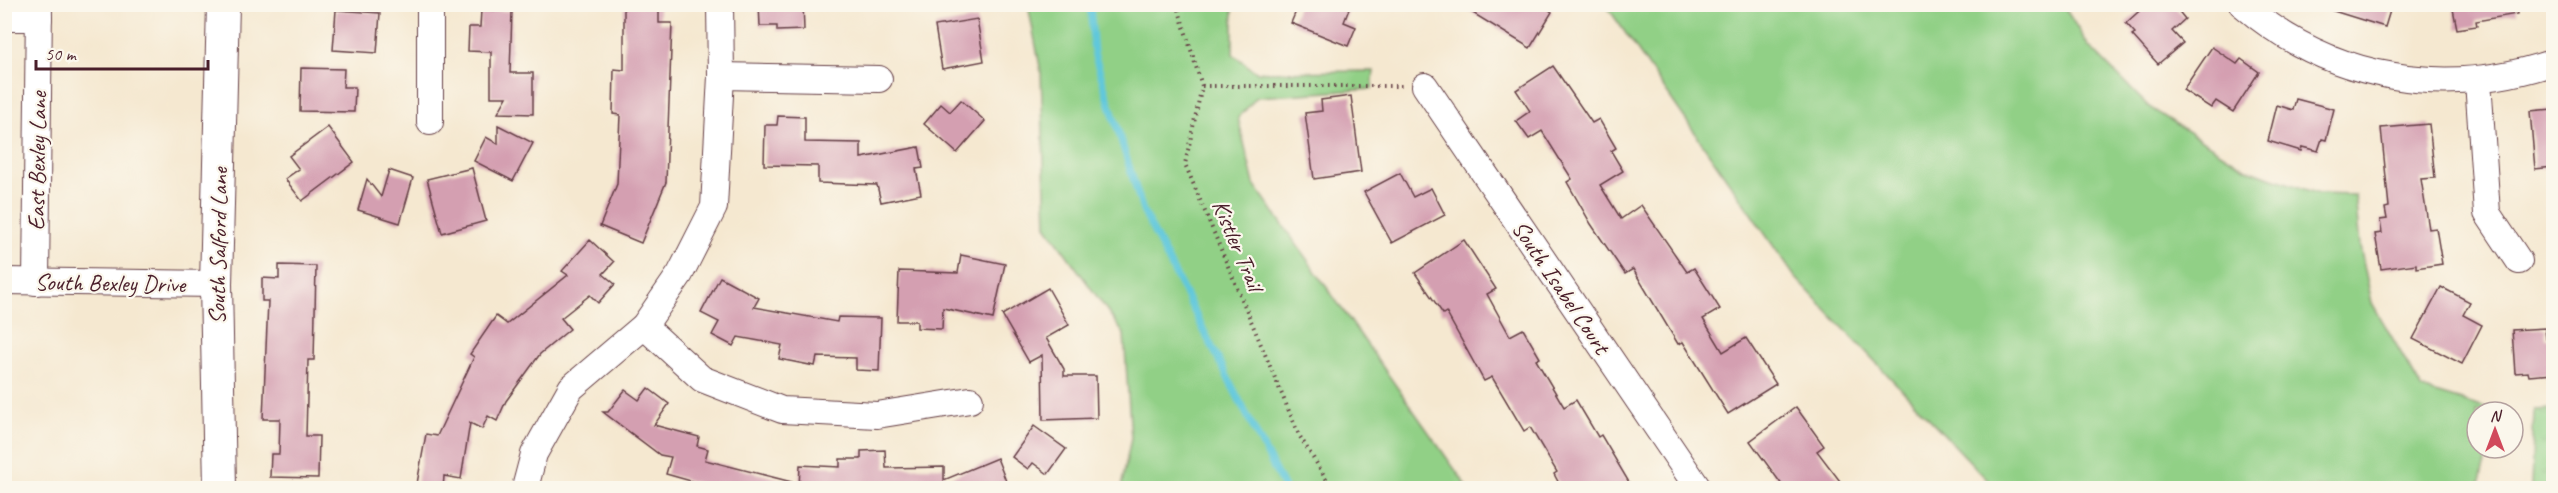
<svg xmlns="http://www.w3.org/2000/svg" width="2558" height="493" viewBox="0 0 2558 493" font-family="Caveat,sans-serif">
	<defs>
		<pattern id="park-tufts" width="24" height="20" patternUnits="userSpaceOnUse" patternTransform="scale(1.5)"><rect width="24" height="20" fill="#91d086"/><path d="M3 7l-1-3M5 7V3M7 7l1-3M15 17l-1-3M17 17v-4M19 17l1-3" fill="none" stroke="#7fb274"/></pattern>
	</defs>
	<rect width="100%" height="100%" fill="#fbf7ec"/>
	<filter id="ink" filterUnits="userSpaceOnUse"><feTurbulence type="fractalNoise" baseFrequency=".0167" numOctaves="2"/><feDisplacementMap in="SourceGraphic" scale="12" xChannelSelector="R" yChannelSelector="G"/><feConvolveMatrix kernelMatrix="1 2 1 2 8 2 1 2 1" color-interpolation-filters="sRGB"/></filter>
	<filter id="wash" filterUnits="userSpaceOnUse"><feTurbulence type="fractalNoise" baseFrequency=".008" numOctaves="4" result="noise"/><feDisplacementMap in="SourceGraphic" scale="24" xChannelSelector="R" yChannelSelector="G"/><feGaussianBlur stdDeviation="1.35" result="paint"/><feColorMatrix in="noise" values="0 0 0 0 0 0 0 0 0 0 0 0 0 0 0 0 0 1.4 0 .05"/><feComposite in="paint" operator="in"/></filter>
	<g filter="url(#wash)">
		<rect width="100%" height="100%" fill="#f5e8d0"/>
		<!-- grass -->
		<g fill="#91d086" stroke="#6e7858" stroke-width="1.5">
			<polygon points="1028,5 1233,5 1233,54 1256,72 1374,71 1372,89 1257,97 1238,118 1254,184 1468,488 1121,488 1131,438 1124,334 1046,226 1041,72"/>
			<polygon points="1606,5 2063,5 2088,45 2149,107 2247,169 2319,194 2355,195 2360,246 2372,303 2422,389 2498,412 2477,412 2477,448 2489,448 2478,488 1995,488 1795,277"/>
		</g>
		<!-- park -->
		<polygon fill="url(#park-tufts)" stroke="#6e7858" stroke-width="1.5" points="2553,409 2553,488 2531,488 2534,410"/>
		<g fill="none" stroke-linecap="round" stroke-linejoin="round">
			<!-- stream -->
			<polyline stroke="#60c8db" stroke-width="7" points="1090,4 1094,53 1143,211 1284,488"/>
		</g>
		<g id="blocks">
			<!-- building -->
			<g fill="#d49fb1">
				<polygon points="759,4 803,4 804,30 777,31 777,26 760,26"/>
				<polygon points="1299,4 1351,4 1344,22 1356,27 1348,46 1291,23"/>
				<polygon points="1458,4 1540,4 1552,12 1530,48"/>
				<polygon points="2147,4 2173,4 2185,19 2172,31 2183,43 2158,64 2132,35 2135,33 2126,23"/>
				<polygon points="2328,4 2392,4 2385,27 2327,9"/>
				<polygon points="2452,4 2516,4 2517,14 2476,21 2477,26 2457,29"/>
				<polygon points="624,6 659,6 659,23 672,23 666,182 641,243 600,226 617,184 620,115 613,114 614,69 624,70"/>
				<polygon points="336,10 380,13 377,53 333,50"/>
				<polygon points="481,10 512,11 510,73 533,73 533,114 498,113 507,97 491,97 491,52 468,51 469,27 480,27"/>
				<polygon points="977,19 984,61 942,69 935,26"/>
				<polygon points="2212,47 2237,64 2241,59 2259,72 2233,112 2216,101 2211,108 2183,90"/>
				<polygon points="1553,66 1592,123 1599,119 1616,148 1611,151 1623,171 1600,185 1621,219 1641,205 1687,272 1694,268 1720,309 1703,319 1723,352 1746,338 1776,384 1728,414 1683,342 1678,344 1633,269 1625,274 1591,224 1567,182 1572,179 1542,131 1529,139 1516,121 1530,111 1516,90"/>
				<polygon points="301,68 344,69 343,87 355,87 354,112 300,111"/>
				<polygon points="1351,96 1361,172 1314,179 1305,113 1322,111 1321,100"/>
				<polygon points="2296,99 2334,109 2326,140 2322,139 2318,151 2302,147 2301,151 2268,141 2277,105 2293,110"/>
				<polygon points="961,100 985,121 957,153 924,124 941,104 950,112"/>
				<polygon points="2553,109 2553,167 2535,169 2530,111"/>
				<polygon points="778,116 805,117 805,142 861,143 861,158 919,147 923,168 916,169 921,194 881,202 877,185 818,183 818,166 764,165 765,125 777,125"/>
				<polygon points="2429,124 2435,178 2421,179 2429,229 2436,228 2442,264 2416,268 2416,264 2381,269 2375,234 2382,233 2380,220 2387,219 2385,208 2389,207 2381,128"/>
				<polygon points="498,125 533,143 513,181 474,161 486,137 498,144"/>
				<polygon points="328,127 354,162 302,201 285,179 299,169 289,156"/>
				<polygon points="472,168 486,221 442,233 427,179"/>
				<polygon points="389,170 413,178 400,223 358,210 367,179 381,197"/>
				<polygon points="1400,173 1413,197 1431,188 1445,215 1392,243 1364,192"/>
				<polygon points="590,240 614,262 603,274 615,284 598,303 590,295 561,318 570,329 540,354 506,401 497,421 488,416 482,429 470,423 461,479 444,476 443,489 416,489 426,434 437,436 474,357 470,354 496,316 507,324 568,275 562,271"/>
				<polygon points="1464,240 1496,289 1487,294 1510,336 1523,329 1540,358 1536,360 1564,407 1576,400 1598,437 1601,435 1633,489 1562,489 1554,474 1557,472 1530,427 1524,431 1492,377 1484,381 1446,312 1443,314 1415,273"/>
				<polygon points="961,255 1005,264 993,319 943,308 942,329 917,328 917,321 897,321 899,271 958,273"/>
				<polygon points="279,265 316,266 314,360 308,360 306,436 319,436 318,478 270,477 271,454 279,454 280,419 263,419 268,301 262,301 262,278 279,279"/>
				<polygon points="720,277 759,298 754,307 837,322 838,317 881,318 879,371 856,370 856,358 817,357 815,366 779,359 782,345 738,337 733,346 712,335 719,322 701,313"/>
				<polygon points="2441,287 2470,302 2463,315 2482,325 2462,364 2413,339"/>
				<polygon points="1048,288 1069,325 1046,338 1064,369 1064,376 1096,376 1097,418 1043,420 1042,355 1029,362 1002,315"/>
				<polygon points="2545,328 2546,339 2553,338 2553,374 2529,376 2528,372 2515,373 2512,330"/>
				<polygon points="648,388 669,404 654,425 699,437 697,446 708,449 705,460 792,482 791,489 719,489 666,474 671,457 660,455 603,412 608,412 625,390 639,400"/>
				<polygon points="1796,407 1824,446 1817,451 1846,489 1785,489 1750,441"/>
				<polygon points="1034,426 1066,449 1048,474 1033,463 1028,469 1012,457"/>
				<polygon points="885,450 886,468 944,467 944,480 997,458 1009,489 799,489 800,465 840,467 840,459 861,459 861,451"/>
			</g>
		</g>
	</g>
	<g filter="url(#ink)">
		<use href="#blocks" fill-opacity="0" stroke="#643d44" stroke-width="1.5"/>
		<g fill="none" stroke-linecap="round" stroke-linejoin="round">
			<defs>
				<g id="minor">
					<polyline points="430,4 430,122"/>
					<path d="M2242,4C2330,80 2445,99 2554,62"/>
					<polyline points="4,18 39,18"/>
					<polyline points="721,76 879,79"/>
					<polyline points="2478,81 2487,213 2519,261"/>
					<polyline points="1425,86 1698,488"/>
					<polyline points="4,281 216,284"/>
					<polyline points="36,282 39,4"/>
					<polyline points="644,326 702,379 782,410 877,415 970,400"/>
					<polyline points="525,488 534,454 571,388 644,326 680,274 714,207 721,76 720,4"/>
				</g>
				<polyline id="tertiary" points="220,488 216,284 223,4"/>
			</defs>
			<!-- minor casing -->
			<use href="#minor" stroke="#643d44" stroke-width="28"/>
			<!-- tertiary casing -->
			<use href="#tertiary" stroke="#643d44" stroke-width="34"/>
			<!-- path -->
			<g stroke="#643d44" stroke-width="4" stroke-dasharray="1.5 4.5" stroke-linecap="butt">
				<polyline points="1177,4 1202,86 1185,164 1299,435 1332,488"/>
				<polyline points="1202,86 1403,86"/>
			</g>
			<!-- minor -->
			<use href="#minor" stroke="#fff" stroke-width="26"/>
			<!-- tertiary -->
			<use href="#tertiary" stroke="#fff" stroke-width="32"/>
		</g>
	</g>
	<g text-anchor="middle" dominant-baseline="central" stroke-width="4.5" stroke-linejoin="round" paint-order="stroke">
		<!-- street labels -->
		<g font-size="24" fill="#4a1f2b" stroke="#fbf7ec">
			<text transform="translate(37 161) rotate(-89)">East Bexley Lane</text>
			<text transform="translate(1238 245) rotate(67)">Kistler Trail</text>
			<text transform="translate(218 246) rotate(-89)">South Salford Lane</text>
			<text transform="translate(110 283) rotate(1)">South Bexley Drive</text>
			<text transform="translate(1561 287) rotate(56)">South Isabel Court</text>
		</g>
	</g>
	<!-- margin -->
	<rect width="2558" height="493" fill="none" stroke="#fbf7ec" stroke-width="24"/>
	<!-- north arrow -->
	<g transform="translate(2495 430)"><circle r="28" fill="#fbf7ec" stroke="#b4a19f" stroke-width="1.5"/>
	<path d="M0-4.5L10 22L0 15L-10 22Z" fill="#d1495b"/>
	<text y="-9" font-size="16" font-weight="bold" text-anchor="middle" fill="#4a1f2b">N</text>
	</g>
	<!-- scale -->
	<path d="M36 60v9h172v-9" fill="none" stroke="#4a1f2b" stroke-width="3"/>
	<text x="45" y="60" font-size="18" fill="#4a1f2b" stroke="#fbf7ec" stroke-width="4.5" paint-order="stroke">50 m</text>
</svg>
